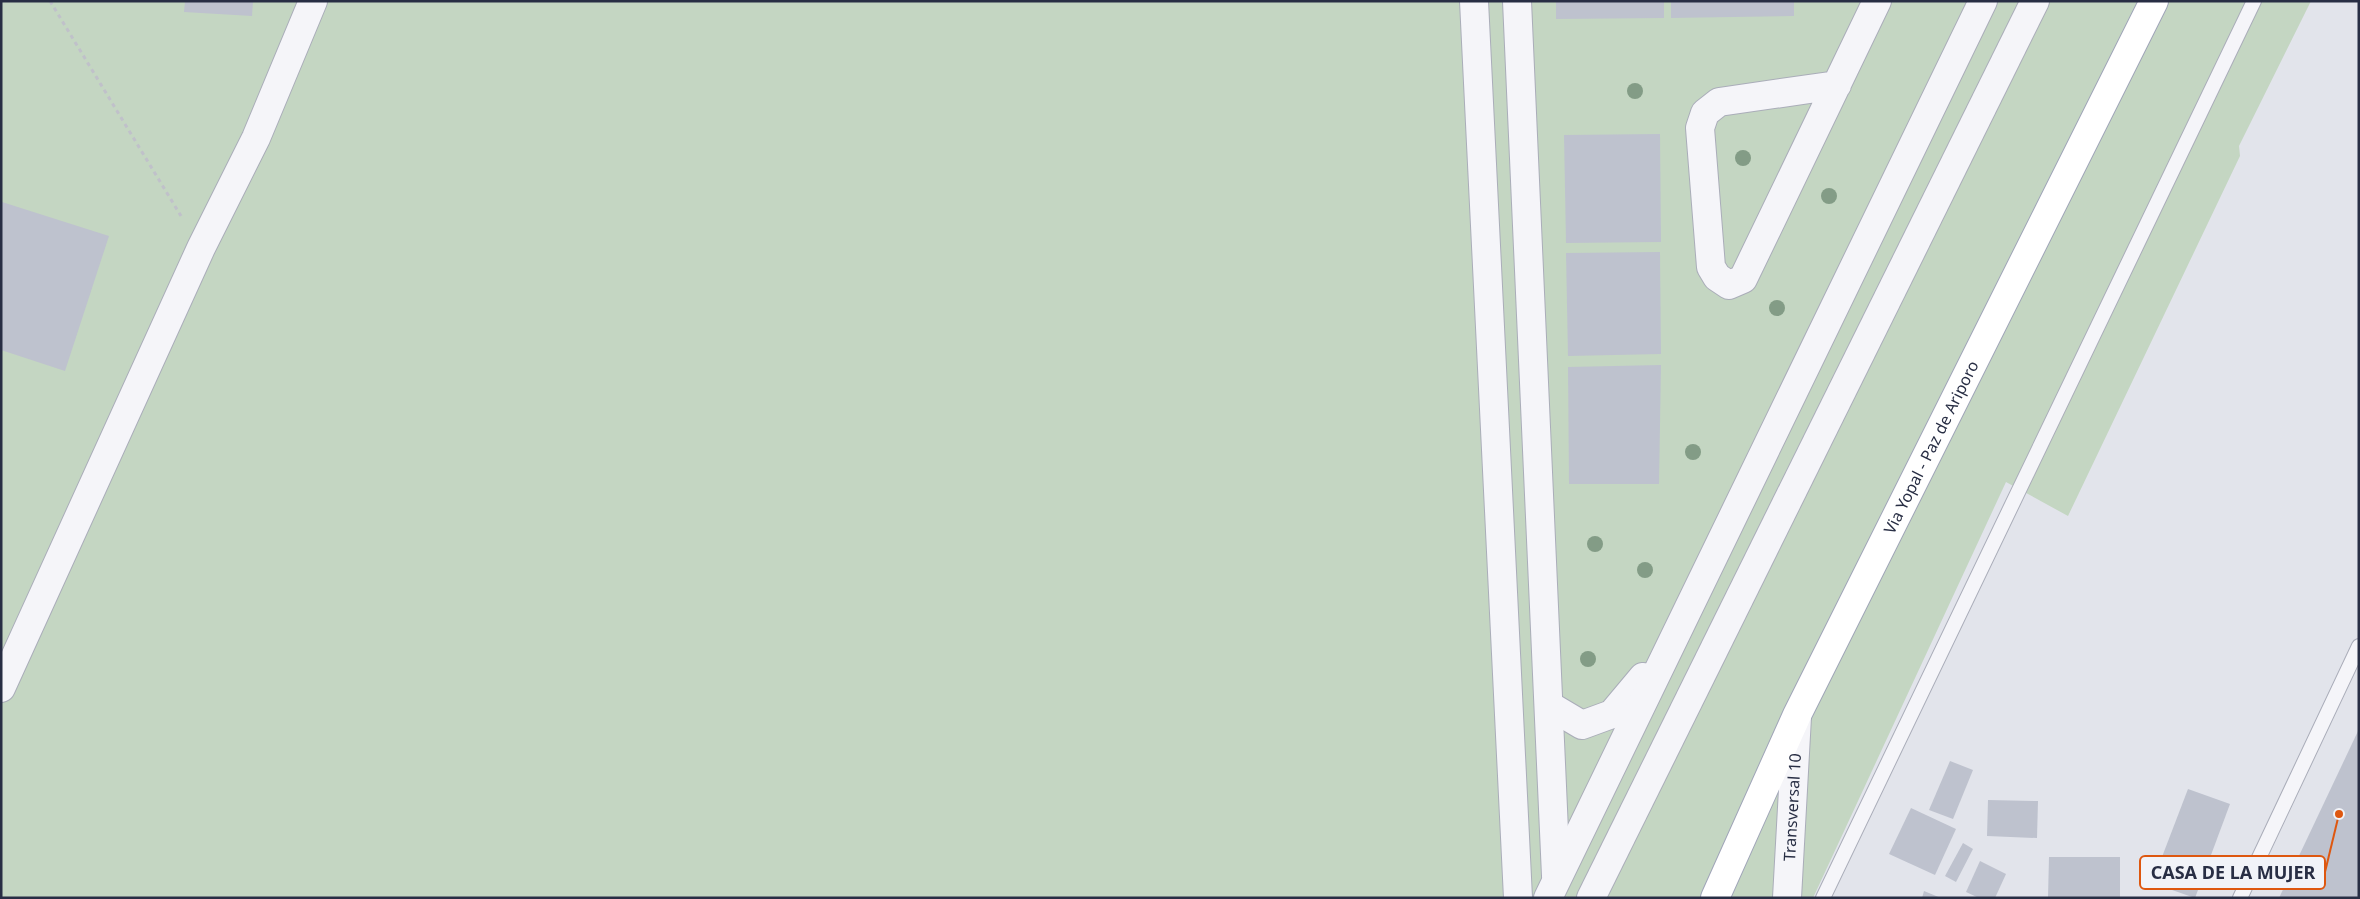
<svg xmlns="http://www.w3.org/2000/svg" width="2360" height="899" viewBox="0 0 2360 899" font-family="'Noto Sans',sans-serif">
	<rect width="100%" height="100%" fill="#e2e4eb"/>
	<!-- green -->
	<polygon fill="#c4d6c2" points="1,1 2311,1 2239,146 2240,156 2068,516 2006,482 1813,898 1,898"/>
	<!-- building -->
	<g fill="#bec2ce">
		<polygon points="185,1 253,1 252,16 184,12"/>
		<polygon points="1556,1 1664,1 1664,18 1556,19"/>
		<polygon points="1671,1 1794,1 1794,16 1671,18"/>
		<polygon points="1660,134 1661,242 1566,243 1564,135"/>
		<polygon points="2,202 109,236 65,371 1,350"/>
		<polygon points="1660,252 1661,354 1568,356 1566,253"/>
		<polygon points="1661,365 1659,484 1569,484 1568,367"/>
		<polygon points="2359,729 2359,898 2279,898"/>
		<polygon points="1950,761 1973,770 1953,819 1929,810"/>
		<polygon points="2188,789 2230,804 2195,898 2152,883"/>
		<polygon points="1988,800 2038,801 2037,838 1987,836"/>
		<polygon points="1911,808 1956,829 1935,875 1889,854"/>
		<polygon points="1963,843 1973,849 1956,882 1945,876"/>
		<polygon points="2049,857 2120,857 2120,898 2048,897"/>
		<polygon points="1980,861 2006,874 1995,898 1979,898 1966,892"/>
		<polygon points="1924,891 1941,898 1922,898"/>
	</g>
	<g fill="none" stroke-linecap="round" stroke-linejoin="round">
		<defs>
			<g id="service">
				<polyline points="1823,898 2254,1"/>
				<polyline points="2240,898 2359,646"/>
			</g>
			<g id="minor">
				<polyline points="1474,1 1518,898"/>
				<polyline points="1517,1 1556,876"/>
				<polyline points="1837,85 1719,102 1705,113 1700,128 1711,267 1717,277 1729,285 1743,279 1877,1"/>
				<polyline points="1,688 201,248 256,138 313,1"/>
				<polyline points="1550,706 1582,725 1612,714 1643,677"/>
				<polyline points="1548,898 1983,1"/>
				<polyline points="1591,898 2035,1"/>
				<path id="s1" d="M1787,898L1797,717"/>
			</g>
			<g id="primary">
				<path id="s2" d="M1715,898L1797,715L2154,1"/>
			</g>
		</defs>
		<!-- service casing -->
		<use href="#service" stroke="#aaadb9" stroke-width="16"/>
		<!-- minor casing -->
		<use href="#minor" stroke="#aaadb9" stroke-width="30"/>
		<!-- primary casing -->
		<use href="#primary" stroke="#a0a5b8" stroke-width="30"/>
		<!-- path -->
		<polyline stroke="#c0c1ca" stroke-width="3" stroke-dasharray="4 4" stroke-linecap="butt" points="50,1 181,216"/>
		<!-- service -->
		<use href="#service" stroke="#f5f5f9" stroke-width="14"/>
		<!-- minor -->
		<use href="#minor" stroke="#f5f5f9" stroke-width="28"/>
		<!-- primary -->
		<use href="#primary" stroke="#fff" stroke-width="28"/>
	</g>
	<!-- trees -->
	<g fill="#839c86">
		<circle cx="1635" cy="91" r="8"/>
		<circle cx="1743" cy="158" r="8"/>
		<circle cx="1829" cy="196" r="8"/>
		<circle cx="1777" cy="308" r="8"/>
		<circle cx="1693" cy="452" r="8"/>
		<circle cx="1595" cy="544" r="8"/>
		<circle cx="1645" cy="570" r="8"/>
		<circle cx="1588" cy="659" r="8"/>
	</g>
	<g text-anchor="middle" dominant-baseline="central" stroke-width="4" stroke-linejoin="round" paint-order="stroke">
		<!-- street labels -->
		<g font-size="16" fill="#282e44" stroke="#f1f3f8">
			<text stroke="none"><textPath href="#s2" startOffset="500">Via Yopal - Paz de Ariporo</textPath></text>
			<text stroke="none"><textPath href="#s1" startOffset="91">Transversal 10</textPath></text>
		</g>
	</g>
	<!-- callouts -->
	<path fill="none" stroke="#de570f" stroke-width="2" d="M2339 814L2325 872"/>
	<circle fill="#de570f" stroke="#f1f3f8" stroke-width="2" cx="2339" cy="814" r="5"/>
	<rect fill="#f1f3f8" stroke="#de570f" stroke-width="2" x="2140" y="856" width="185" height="33" rx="5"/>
	<g font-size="18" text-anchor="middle" font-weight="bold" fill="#282e44">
		<text x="2233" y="879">CASA DE LA MUJER</text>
	</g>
	<!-- border -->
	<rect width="2360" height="899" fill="none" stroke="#282e44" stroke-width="5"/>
</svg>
